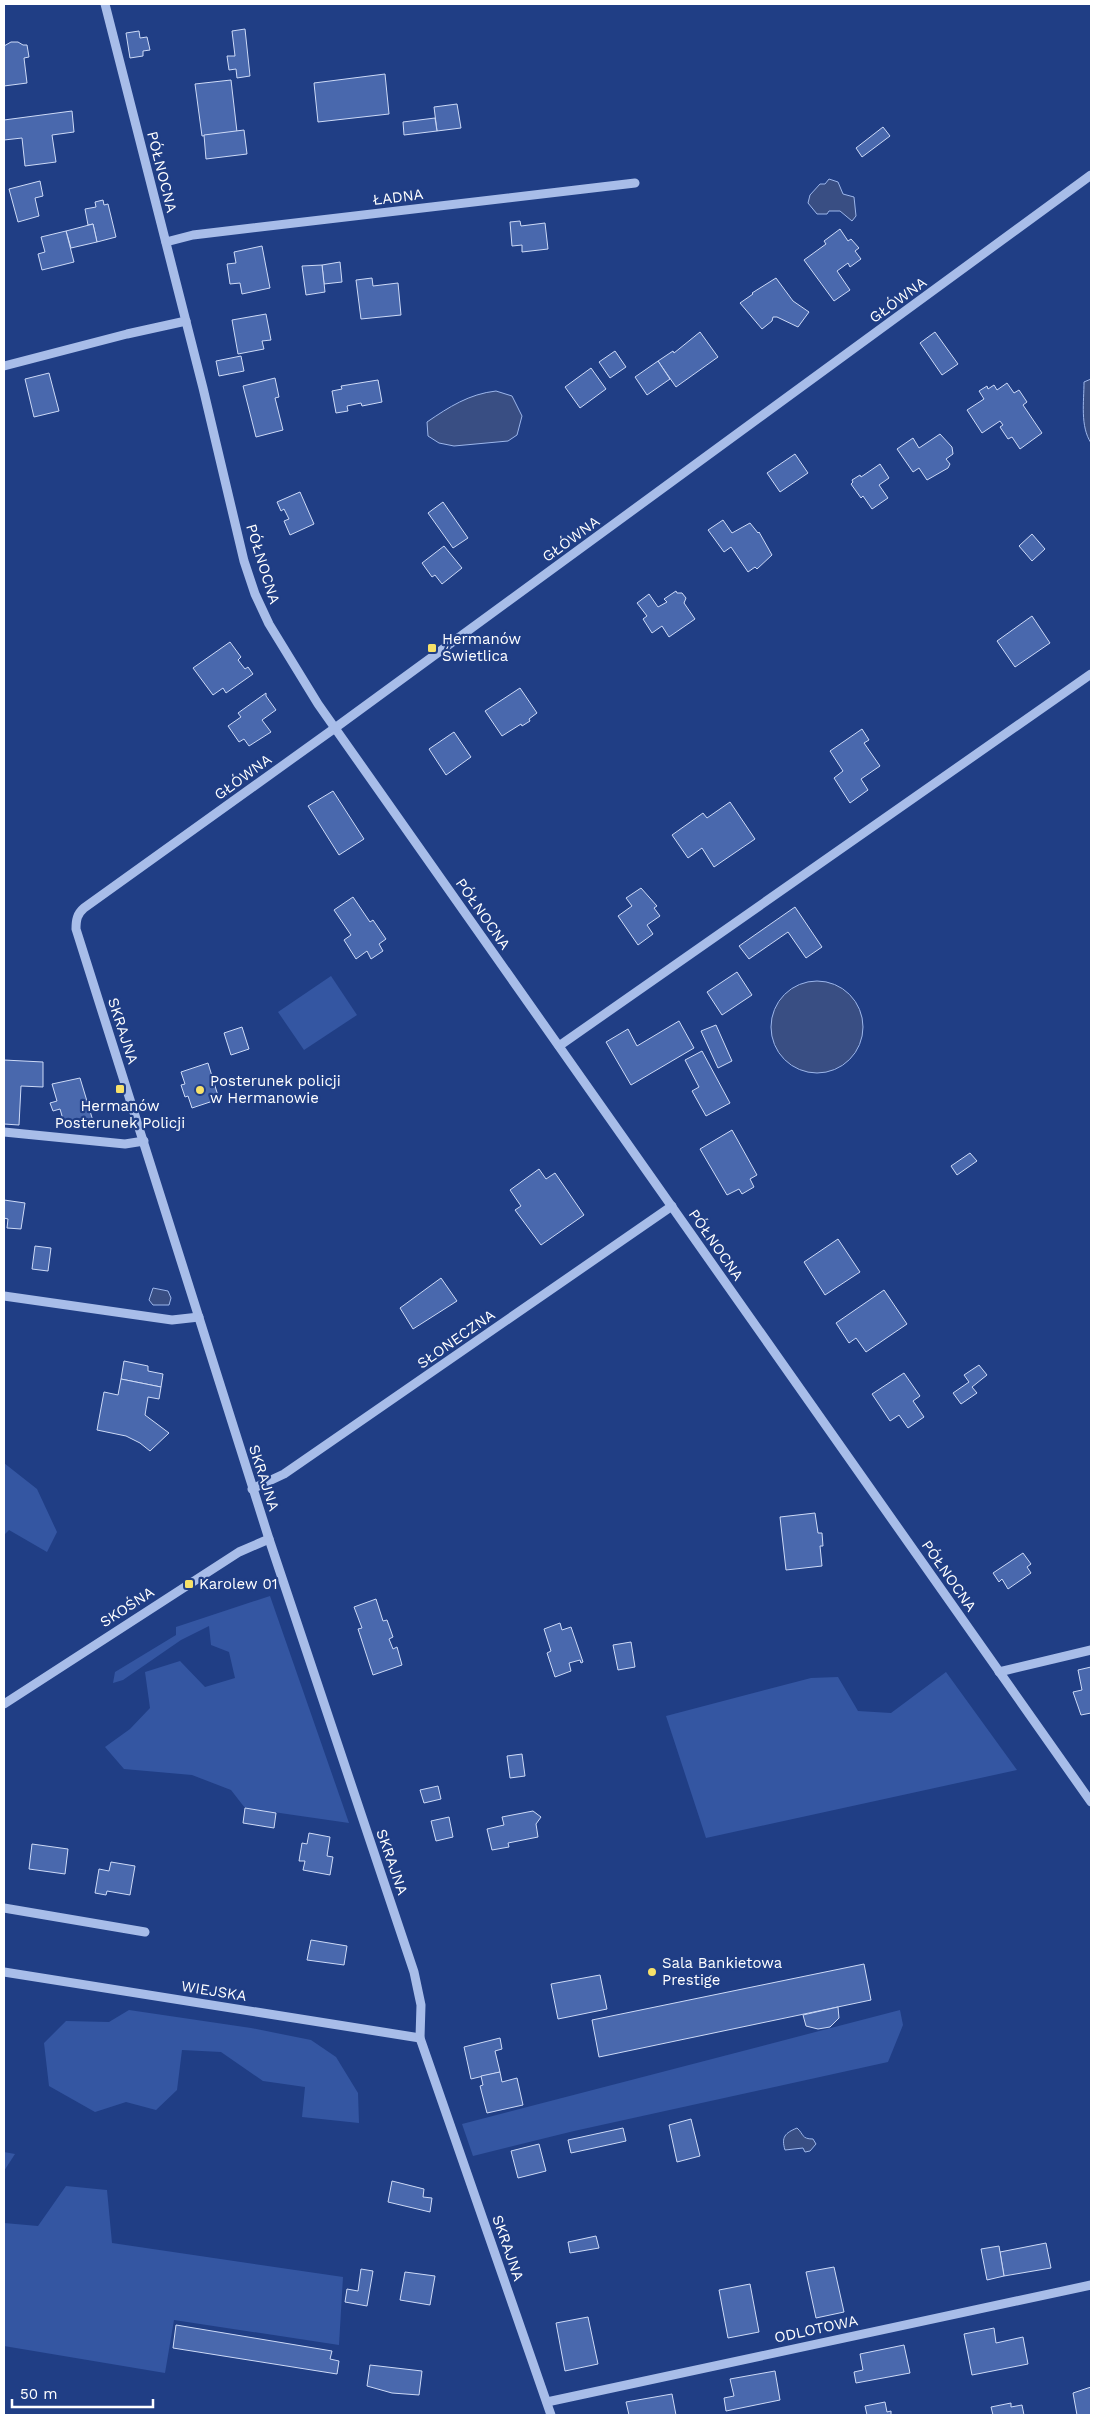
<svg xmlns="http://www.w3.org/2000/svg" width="1095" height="2419" viewBox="0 0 1095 2419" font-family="'Work Sans',sans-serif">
	<rect width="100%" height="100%" fill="#203e85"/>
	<!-- green -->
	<g fill="#3456a2">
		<polygon points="331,976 357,1015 304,1050 278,1012"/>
		<polygon points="4,1463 37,1489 57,1532 47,1552 9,1530 4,1535"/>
		<polygon points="270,1596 349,1823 245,1808 231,1790 192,1775 124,1769 105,1747 130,1729 150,1708 145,1672 180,1661 205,1687 235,1678 229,1652 211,1645 209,1626 181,1640 123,1680 113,1683 115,1672 176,1635 176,1627"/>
		<polygon points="946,1672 1017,1770 706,1838 666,1716 811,1678 838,1677 858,1711 891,1713"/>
		<polygon points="129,2010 251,2028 311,2040 336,2057 358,2093 359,2123 302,2117 305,2087 263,2081 221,2052 182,2050 177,2090 156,2110 126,2102 95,2112 49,2086 44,2043 66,2021 109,2022"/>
		<polygon points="900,2010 903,2025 888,2062 574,2131 473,2156 462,2124"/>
		<polygon points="4,2152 15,2154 4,2171"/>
		<polygon points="66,2186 107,2190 112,2243 343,2277 339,2345 174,2320 165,2373 4,2346 4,2223 38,2226"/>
	</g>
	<!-- water -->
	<g fill="#394e83" stroke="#9cb6eb">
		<polygon points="829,179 838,182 843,194 854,197 856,216 852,221 840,211 829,211 827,214 817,214 808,203 810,195 820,184 825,184"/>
		<path d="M1091,379V443C1080,426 1084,402 1084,382Z"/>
		<path d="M496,391L512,396L522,416L517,435L508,441L454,446L439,443L428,436L427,422C449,407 469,394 496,391Z"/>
		<circle cx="817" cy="1027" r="46"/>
		<polygon points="153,1288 168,1291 171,1298 169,1305 153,1305 149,1300"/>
		<path d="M797,2128C804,2134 801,2139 813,2139L816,2144L810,2151L805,2152L803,2148L785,2150C781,2137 785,2133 797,2128Z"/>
	</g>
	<!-- building -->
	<g fill="#4968ad" stroke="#cddaf7">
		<polygon points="245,29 250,76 237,78 236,69 229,70 227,56 235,56 232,31"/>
		<polygon points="139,31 140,38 147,37 150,50 143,51 143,56 130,58 126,33"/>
		<polygon points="11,42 18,42 23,45 27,45 29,57 24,58 27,83 4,86 4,46"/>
		<polygon points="385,74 389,114 318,122 314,83"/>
		<polygon points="231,80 237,132 202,136 195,84"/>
		<polygon points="457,104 461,128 437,131 434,107"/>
		<polygon points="72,111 74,132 52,135 56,162 25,166 22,138 4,140 4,120"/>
		<polygon points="435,118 437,131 404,135 403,122"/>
		<polygon points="883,127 890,136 862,157 856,148"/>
		<polygon points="244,130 247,154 206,159 204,135"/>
		<polygon points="40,181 43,196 35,198 39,216 18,222 9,189"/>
		<polygon points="103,200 104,205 108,204 116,237 97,242 93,224 88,225 85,209 96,207 95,202"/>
		<polygon points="520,221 521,226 545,223 548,249 522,252 522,245 512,246 510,222"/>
		<polygon points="93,224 97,242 71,248 66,231"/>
		<polygon points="840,229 848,241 851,239 859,248 855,251 861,259 850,267 848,263 837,271 850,290 834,301 804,260 826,244 824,241"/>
		<polygon points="66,231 74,262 42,270 38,254 45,252 41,237"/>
		<polygon points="262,246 270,288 242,294 240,283 230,284 227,264 236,263 234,252"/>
		<polygon points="340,262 342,282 324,284 322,265"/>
		<polygon points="322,265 325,292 306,295 302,266"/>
		<polygon points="372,278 373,286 398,283 401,315 361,319 356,280"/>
		<polygon points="776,278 793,301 809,312 798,327 777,317 773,317 772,321 762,329 740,303 753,294 752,293"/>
		<polygon points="266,314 271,340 262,341 264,349 238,354 232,320"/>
		<polygon points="700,332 718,357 676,387 658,361 673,351 674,353"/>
		<polygon points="935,332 958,364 942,375 920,343"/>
		<polygon points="615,351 626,367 610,378 599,362"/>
		<polygon points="241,356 244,371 219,376 216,361"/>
		<polygon points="658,361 670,379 647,395 635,377"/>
		<polygon points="591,368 606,389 580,408 565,387"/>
		<polygon points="49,373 59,411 34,417 25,379"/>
		<polygon points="275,378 279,397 275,398 283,430 256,437 243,386"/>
		<polygon points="378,380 382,402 362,406 361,403 347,406 348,411 336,413 332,391 342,389 341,386"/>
		<polygon points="1007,383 1014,393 1019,390 1027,402 1023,405 1042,433 1020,449 1012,437 1008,439 1000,427 1003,425 1000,421 982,433 967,410 984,399 979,391 987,386 988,389 994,385 997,390"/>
		<polygon points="940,434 952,447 953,454 946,459 950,464 948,468 927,480 919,468 913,472 897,449 913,438 919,448"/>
		<polygon points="795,454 808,473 780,492 767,473"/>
		<polygon points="880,464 889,478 879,485 888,498 872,509 863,496 861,498 851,484 853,482 852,480 860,475 861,477"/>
		<polygon points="300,492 314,524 290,535 284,521 289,519 284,509 281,511 277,502"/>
		<polygon points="443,502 468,538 453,548 428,513"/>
		<polygon points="723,520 732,533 750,523 758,533 759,532 772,555 757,569 755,567 748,572 731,547 724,552 708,530"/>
		<polygon points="1032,534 1045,549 1032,561 1019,546"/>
		<polygon points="444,546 462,568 442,584 435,575 432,577 422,563"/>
		<polygon points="676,591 677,593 682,593 686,598 684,603 695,619 669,637 662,626 652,633 643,619 647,616 637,603 649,594 658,607 667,602 664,599"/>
		<polygon points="1032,616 1050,643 1015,667 997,641"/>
		<polygon points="230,642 241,657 238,660 245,669 248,667 253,674 226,693 223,688 213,695 193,668"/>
		<polygon points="520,688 537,713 529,719 530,721 522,726 521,724 502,736 485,711"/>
		<polygon points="266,693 266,696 276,710 262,720 271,732 249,746 244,739 239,742 228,726 241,717 238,713"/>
		<polygon points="862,729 869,740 864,743 880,766 861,779 868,790 850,803 834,778 843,771 830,751"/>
		<polygon points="454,732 471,757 446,775 429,749"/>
		<polygon points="333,791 364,839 339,855 308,806"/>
		<polygon points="730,802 755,839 714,867 702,848 688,858 672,835 703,813 707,818"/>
		<polygon points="641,888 657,906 654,908 660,916 647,925 653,934 638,945 618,916 632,906 626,898"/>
		<polygon points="353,897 370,922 373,920 386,939 379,944 383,951 371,959 367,951 356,959 344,940 351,935 334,910"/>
		<polygon points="795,907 822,947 806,958 788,932 749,959 739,946"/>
		<polygon points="737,972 752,995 722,1015 707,992"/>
		<polygon points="679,1021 694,1048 631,1085 606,1042 628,1029 637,1046"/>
		<polygon points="716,1025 732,1061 718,1068 701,1031"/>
		<polygon points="242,1027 249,1049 231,1055 224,1033"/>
		<polygon points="702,1051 730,1103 706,1116 692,1091 699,1087 685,1060"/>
		<polygon points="4,1060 43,1062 43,1087 21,1086 19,1125 4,1124"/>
		<polygon points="208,1063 219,1099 192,1108 188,1096 185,1097 181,1085 185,1084 181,1072"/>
		<polygon points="80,1078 93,1121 65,1126 60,1109 53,1111 50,1103 57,1101 52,1084"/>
		<polygon points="732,1130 757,1175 750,1179 754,1187 742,1194 739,1189 727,1195 700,1149"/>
		<polygon points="970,1153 977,1161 957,1175 951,1166"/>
		<polygon points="539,1169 546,1179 555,1173 584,1215 541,1245 515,1210 521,1206 510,1190"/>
		<polygon points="4,1200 25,1203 21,1229 7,1228 8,1219 4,1218"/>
		<polygon points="838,1239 860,1272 825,1295 804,1262"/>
		<polygon points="35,1246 51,1248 48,1271 32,1269"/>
		<polygon points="441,1278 457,1301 413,1329 400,1308"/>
		<polygon points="884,1290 907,1324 866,1352 856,1338 849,1343 836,1323"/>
		<polygon points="124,1361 148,1366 148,1371 163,1374 161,1387 121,1379"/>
		<polygon points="979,1365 987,1375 972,1387 977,1393 961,1404 953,1393 969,1382 964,1375"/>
		<polygon points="904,1373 920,1396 913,1401 924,1417 908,1428 899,1415 890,1421 872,1394"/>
		<polygon points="121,1379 161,1387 159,1399 148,1397 145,1415 169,1433 150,1451 140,1443 126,1436 97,1430 104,1392 118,1395"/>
		<polygon points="815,1513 818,1533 822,1533 823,1546 820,1546 822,1566 786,1570 780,1517"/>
		<polygon points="1023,1553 1031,1564 1027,1567 1031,1573 1008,1589 1002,1579 999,1582 993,1573"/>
		<polygon points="376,1599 383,1621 387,1620 393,1637 389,1639 393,1649 397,1647 402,1665 373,1675 358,1629 362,1628 354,1607"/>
		<polygon points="560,1623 562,1630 571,1627 583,1662 581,1663 580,1660 569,1663 571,1671 555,1677 547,1653 551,1651 544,1629"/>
		<polygon points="631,1642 635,1667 618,1670 613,1645"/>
		<polygon points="1091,1667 1091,1713 1081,1715 1073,1692 1082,1690 1078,1670"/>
		<polygon points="522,1754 525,1776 510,1778 507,1756"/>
		<polygon points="438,1786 441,1799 424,1803 420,1790"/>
		<polygon points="245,1808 276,1813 274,1828 243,1823"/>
		<polygon points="533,1811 541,1817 536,1824 538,1837 508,1843 509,1847 492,1850 487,1829 504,1825 502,1817"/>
		<polygon points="449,1817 453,1837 436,1841 431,1821"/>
		<polygon points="309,1833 330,1837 327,1856 333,1857 330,1875 303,1870 305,1861 299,1861 302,1843 307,1844"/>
		<polygon points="32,1844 68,1849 65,1874 29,1869"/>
		<polygon points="111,1862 135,1866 130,1895 107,1891 106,1895 95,1893 99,1869 109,1871"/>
		<polygon points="311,1940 347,1946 344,1965 307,1960"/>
		<polygon points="864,1964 871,2000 599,2057 592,2020"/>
		<polygon points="600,1975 607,2009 558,2019 551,1984"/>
		<polygon points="838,2007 839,2018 830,2027 818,2029 806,2026 803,2015"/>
		<polygon points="500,2038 502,2049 495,2051 500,2072 471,2079 464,2047"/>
		<polygon points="500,2072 502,2082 517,2078 523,2105 487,2113 480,2086 483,2085 481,2076"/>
		<polygon points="691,2119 700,2156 677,2162 669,2125"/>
		<polygon points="623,2128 626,2141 571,2153 568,2140"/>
		<polygon points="539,2144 546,2171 518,2178 511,2151"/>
		<polygon points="392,2181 424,2189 423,2197 432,2198 430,2212 388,2202"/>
		<polygon points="596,2236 599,2248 570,2253 568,2242"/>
		<polygon points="1046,2243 1051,2268 1004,2276 1000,2252"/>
		<polygon points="999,2246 1004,2276 987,2280 981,2249"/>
		<polygon points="834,2267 844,2312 816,2318 806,2272"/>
		<polygon points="361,2269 373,2271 367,2306 345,2302 347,2289 358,2291"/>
		<polygon points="405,2272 435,2276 430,2305 400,2300"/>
		<polygon points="750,2284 759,2332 728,2338 719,2290"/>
		<polygon points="588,2317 598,2364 565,2371 556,2323"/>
		<polygon points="176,2325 332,2351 330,2359 339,2361 337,2374 173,2348"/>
		<polygon points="994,2328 996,2343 1023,2337 1028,2364 972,2375 964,2334"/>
		<polygon points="904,2345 910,2373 856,2383 854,2372 863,2370 860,2354"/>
		<polygon points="370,2365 422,2371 419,2395 392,2393 367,2386"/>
		<polygon points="775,2371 780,2400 726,2411 724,2398 734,2396 730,2379"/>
		<polygon points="1091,2387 1091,2415 1077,2415 1073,2393"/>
		<polygon points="672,2394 676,2415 629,2415 626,2402"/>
		<polygon points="885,2402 887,2412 891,2411 891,2415 867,2415 865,2406"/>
		<polygon points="1011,2403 1011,2407 1022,2405 1024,2415 993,2415 991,2407"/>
	</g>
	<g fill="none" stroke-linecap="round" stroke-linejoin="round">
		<!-- minor -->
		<g stroke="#a8bde9" stroke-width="9">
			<polyline points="105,4 203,388 244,561 255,594 269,624 318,704 1091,1802"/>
			<polyline points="166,242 193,235 635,183"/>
			<polyline points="4,366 127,334 186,321"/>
			<polyline points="559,1046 1091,674"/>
			<polyline points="4,1132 125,1144 144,1141"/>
			<polyline points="4,1296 172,1320 199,1317"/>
			<polyline points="252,1489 284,1474 672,1206"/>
			<polyline points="999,1672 1091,1650"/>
			<polyline points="4,1704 239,1552 269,1539"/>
			<polyline points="4,1908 145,1932"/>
			<polyline points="4,1972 420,2038"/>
			<polyline points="547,2402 1091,2285"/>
			<path d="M551,2415L420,2038L421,2005L414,1972L269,1539L76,929C76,920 77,914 84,908L335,728L1091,175"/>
		</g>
	</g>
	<!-- markers -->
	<g fill="#f7e169" stroke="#203e85" stroke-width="2">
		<rect x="427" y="643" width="10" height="10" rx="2.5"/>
		<rect x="115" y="1084" width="10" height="10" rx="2.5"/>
		<circle cx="200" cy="1090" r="5"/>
		<rect x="184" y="1579" width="10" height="10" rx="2.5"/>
		<circle cx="652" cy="1972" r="5"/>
	</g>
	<g text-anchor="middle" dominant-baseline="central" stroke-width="4.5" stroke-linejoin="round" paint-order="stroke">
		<!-- street labels -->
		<g font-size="15" fill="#fff" stroke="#203e85">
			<text transform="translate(162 172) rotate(76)">PÓŁNOCNA</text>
			<text transform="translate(398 197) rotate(-7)">ŁADNA</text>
			<text transform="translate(898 300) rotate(-36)">GŁÓWNA</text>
			<text transform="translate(571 539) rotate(-36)">GŁÓWNA</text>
			<text transform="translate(263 564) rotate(73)">PÓŁNOCNA</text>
			<text transform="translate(243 777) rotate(-36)">GŁÓWNA</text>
			<text transform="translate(483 914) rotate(55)">PÓŁNOCNA</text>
			<text transform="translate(123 1031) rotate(72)">SKRAJNA</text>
			<text transform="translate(716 1245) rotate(55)">PÓŁNOCNA</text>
			<text transform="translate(456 1339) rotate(-35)">SŁONECZNA</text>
			<text transform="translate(264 1478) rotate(72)">SKRAJNA</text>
			<text transform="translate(949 1576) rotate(55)">PÓŁNOCNA</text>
			<text transform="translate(127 1607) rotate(-33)">SKOŚNA</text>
			<text transform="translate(392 1862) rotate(71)">SKRAJNA</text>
			<text transform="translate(214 1991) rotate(9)">WIEJSKA</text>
			<text transform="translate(508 2248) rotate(71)">SKRAJNA</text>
			<text transform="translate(816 2329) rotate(-12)">ODLOTOWA</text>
		</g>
		<!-- poi labels -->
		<g font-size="15" fill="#fff" stroke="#203e85" text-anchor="start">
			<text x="442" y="639">Hermanów<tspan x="442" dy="17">Świetlica</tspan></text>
			<text x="210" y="1081">Posterunek policji<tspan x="210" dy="17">w Hermanowie</tspan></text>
			<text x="120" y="1106" text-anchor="middle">Hermanów<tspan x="120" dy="17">Posterunek Policji</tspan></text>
			<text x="199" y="1584">Karolew 01</text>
			<text x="662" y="1963">Sala Bankietowa<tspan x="662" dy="17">Prestige</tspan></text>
		</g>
	</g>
	<!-- border -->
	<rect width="1095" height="2419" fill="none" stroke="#ffffff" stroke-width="10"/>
	<!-- scale -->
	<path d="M12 2399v8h141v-8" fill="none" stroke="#ffffff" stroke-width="2.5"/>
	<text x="20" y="2399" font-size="15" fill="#ffffff" stroke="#203e85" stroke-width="4" paint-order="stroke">50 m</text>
</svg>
